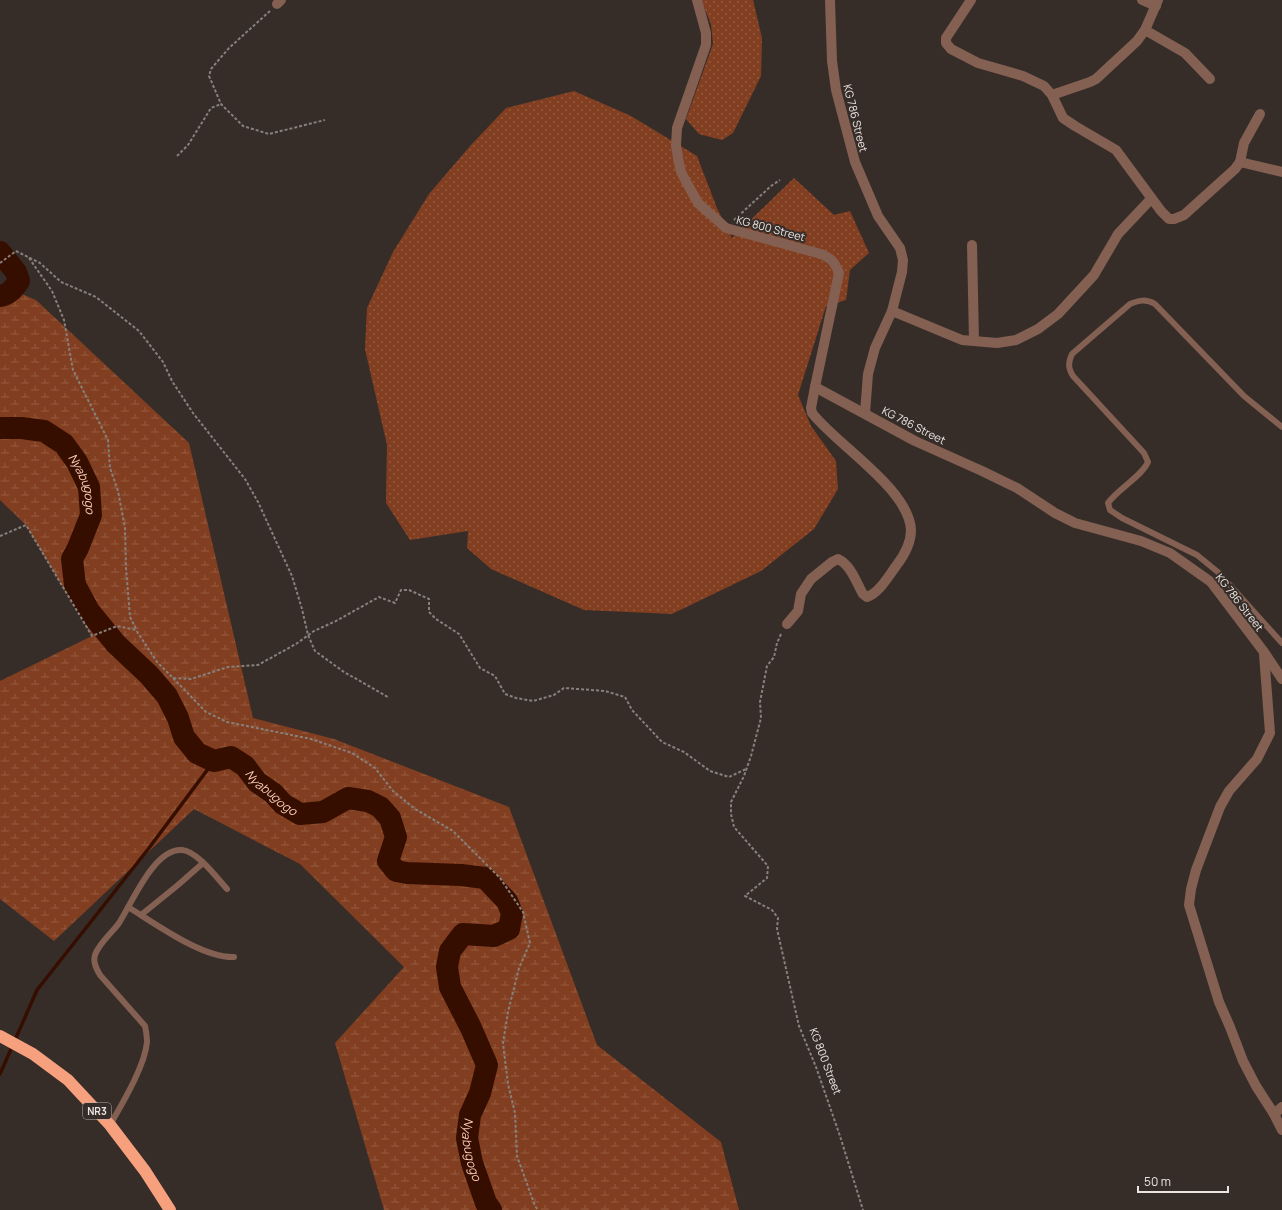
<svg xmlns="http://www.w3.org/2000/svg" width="1282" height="1210" viewBox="0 0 1282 1210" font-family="Manrope,sans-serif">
	<defs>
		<pattern id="green-dots" width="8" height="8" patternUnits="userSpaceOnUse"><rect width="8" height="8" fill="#823e20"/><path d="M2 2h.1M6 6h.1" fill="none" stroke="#945a40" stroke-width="1.8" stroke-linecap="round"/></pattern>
		<pattern id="wetland-marsh" width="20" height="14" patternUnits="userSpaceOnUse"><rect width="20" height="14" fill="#823e20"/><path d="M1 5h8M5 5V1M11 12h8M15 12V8" fill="none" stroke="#945a40"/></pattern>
	</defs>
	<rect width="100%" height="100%" fill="#362d29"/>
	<!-- green -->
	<g fill="url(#green-dots)">
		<polygon points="701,0 753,0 762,38 761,76 733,133 722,140 699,134 686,119 713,44 711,24"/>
		<polygon points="574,91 631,116 697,156 717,208 732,238 794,178 834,215 850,211 869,253 850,270 846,300 826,306 798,395 811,426 836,461 838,489 814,529 761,571 672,614 584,610 491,569 467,548 468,531 410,540 386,503 387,445 365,349 367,308 393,252 429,194 471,145 506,108"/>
	</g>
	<!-- wetland -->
	<polygon fill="url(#wetland-marsh)" points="0,285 36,300 189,443 253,718 334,739 509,807 597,1045 721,1142 739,1210 384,1210 335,1043 404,967 300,864 194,809 54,941 0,899 0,681 92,636 26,525 0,500"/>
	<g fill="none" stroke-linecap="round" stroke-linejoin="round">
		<!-- stream -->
		<polyline stroke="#360e00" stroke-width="3.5" points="0,1074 37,990 149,848 214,761"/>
		<!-- river -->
		<g stroke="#360e00" stroke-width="22">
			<path d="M0,252L16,272L19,281C14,288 9,295 0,296"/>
			<path id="s1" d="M0,428H21L44,431L64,444L77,462L89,487L91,515L78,548L72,559L75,585L89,611L116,644L149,675L167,696L178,718L184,737L197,753L214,761L231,757L245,766L257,782L273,793L283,804L300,814L323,812L348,798L368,801L380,807L390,818L396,837L388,861L396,871L407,873L461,875L485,878L507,901L512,913L509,929L494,936L463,934L450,951L447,967L450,987L471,1028L487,1065L480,1093L470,1115L467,1138L472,1163L486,1203L491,1210"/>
		</g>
		<!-- path -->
		<g stroke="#87807c" stroke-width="2" stroke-dasharray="3 2" stroke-linecap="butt">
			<polyline points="270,11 229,48 211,69 209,76 221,104 243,126 269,134 325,120"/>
			<polyline points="177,156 188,145 211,108 221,104"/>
			<polyline points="734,220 771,186 780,180"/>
			<polyline points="29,258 52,291 64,320 73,370 108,440 110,468 118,491 125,528 126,568 130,617 136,629"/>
			<polyline points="0,263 16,251 40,263 61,282 96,297 139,331 163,362 172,381 193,413 245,479 258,502 292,576 302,609 308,635 315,651 344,672 388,697"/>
			<polyline points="0,536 26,525 92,636 117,626 136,630 157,662 173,678 191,679 228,667 258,665 296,644 314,631 336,621 379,597 395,603 401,590 409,590 429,599 429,612 436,619 459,634 480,668 495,676 505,694 516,698 533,701 554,695 564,688 605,691 625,697 632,710 662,742 684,752 710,771 729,777 746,769"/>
			<polyline points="781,634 777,643 774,657 767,666 760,702 761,718 751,756 744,776 731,802 731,814 734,827 768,866 767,878 745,896 772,910 778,918 777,929 799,1026 816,1067 840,1136 863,1210"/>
			<polyline points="173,678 206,712 227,722 311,739 352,753 375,768 393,791 415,809 453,831 500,878 523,912 530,943 519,968 508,1012 503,1043 508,1084 515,1113 517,1156 535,1206 538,1210"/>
		</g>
		<!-- lane -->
		<g stroke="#836051" stroke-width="6">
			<path d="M1282,427L1244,396L1155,304C1146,299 1140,300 1130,304L1072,354C1068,363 1068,368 1073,376L1144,453L1148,462C1142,476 1118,489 1108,503L1110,510L1122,518L1197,555L1219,573L1282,643"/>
			<path d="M128,907C156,924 202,958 234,957"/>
			<polyline points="141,915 178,885 203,863"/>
			<path d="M110,1125C122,1104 145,1066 147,1042C147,1036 146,1031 145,1026L100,975C96,968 93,962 95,955C99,943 112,933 119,923C132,903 154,848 182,850C197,851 217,878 227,889"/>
		</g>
		<!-- street -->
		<g stroke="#836051" stroke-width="10">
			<path d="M697,0L706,33V45L677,128L676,145L678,158L681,172L689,187L698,203L726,228L821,254C832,259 834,261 839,273L815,387L811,408L812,413C837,445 909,489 911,530C911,543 903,557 896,566C888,577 879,593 867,597L863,594C856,582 851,565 838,559L832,562L811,579L801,594L798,611L787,624"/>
			<polyline points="830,0 832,61 836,90 855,162 878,216 900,248 903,260 902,272 892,311 875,348 868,374 865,413"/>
			<polyline points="971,0 946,38 946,43 951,49 978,63 1023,76 1044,86 1052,95 1063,118 1075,126 1116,150 1161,211 1169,219 1174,219 1184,215 1235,169 1240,162 1282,172"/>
			<polyline points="1142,0 1156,6"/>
			<polyline points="277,4 281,0"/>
			<polyline points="1145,30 1185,53 1210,79"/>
			<polyline points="1052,95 1090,82 1096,79 1137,41 1145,30 1158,0"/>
			<polyline points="1240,162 1244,143 1260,114"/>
			<polyline points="972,245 974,341"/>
			<polyline points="892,311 962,340 997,343 1016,340 1038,329 1058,314 1094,275 1118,234 1151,199"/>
			<polyline points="815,387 915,441 982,471 1017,488 1055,513 1075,523 1141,541 1170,553 1211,582 1264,652 1282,679"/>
			<polyline points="1264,654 1270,733 1257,759 1229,791 1220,807 1196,870 1191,889 1189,905 1219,1002 1230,1027 1243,1061 1256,1086 1274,1114"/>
			<polyline points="1282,1107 1274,1114 1282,1130"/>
		</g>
		<!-- highway -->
		<polyline stroke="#f7a07d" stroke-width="12" points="0,1036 33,1054 68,1080 110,1125 145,1171 170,1210"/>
	</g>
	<g text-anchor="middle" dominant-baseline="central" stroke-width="4" stroke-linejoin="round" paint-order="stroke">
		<!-- shield labels -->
		<rect fill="#362d29" stroke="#b5aeaa" stroke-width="1" x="83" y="1103" width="28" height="16" rx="3"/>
		<g font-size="10" font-weight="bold" fill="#ebe5e2">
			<text x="97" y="1111">NR3</text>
		</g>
		<!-- street labels -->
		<g font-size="11" fill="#ebe5e2" stroke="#362d29">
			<text transform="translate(856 118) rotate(76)">KG 786 Street</text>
			<text transform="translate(771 228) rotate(15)">KG 800 Street</text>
			<text transform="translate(914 425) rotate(27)">KG 786 Street</text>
			<text transform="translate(1240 602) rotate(52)">KG 786 Street</text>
			<text transform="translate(826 1061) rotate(69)">KG 800 Street</text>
		</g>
		<!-- water labels -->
		<g font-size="12" font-style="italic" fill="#f9ccb9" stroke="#362d29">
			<text stroke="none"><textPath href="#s1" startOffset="113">Nyabugogo</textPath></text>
			<text stroke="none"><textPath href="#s1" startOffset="521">Nyabugogo</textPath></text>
			<text stroke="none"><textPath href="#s1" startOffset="1146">Nyabugogo</textPath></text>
		</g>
	</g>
	<!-- scale -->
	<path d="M1138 1186v6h90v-6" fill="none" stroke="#ebe5e2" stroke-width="2"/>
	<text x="1144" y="1186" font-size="12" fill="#ebe5e2" stroke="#362d29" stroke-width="3" paint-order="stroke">50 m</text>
</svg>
